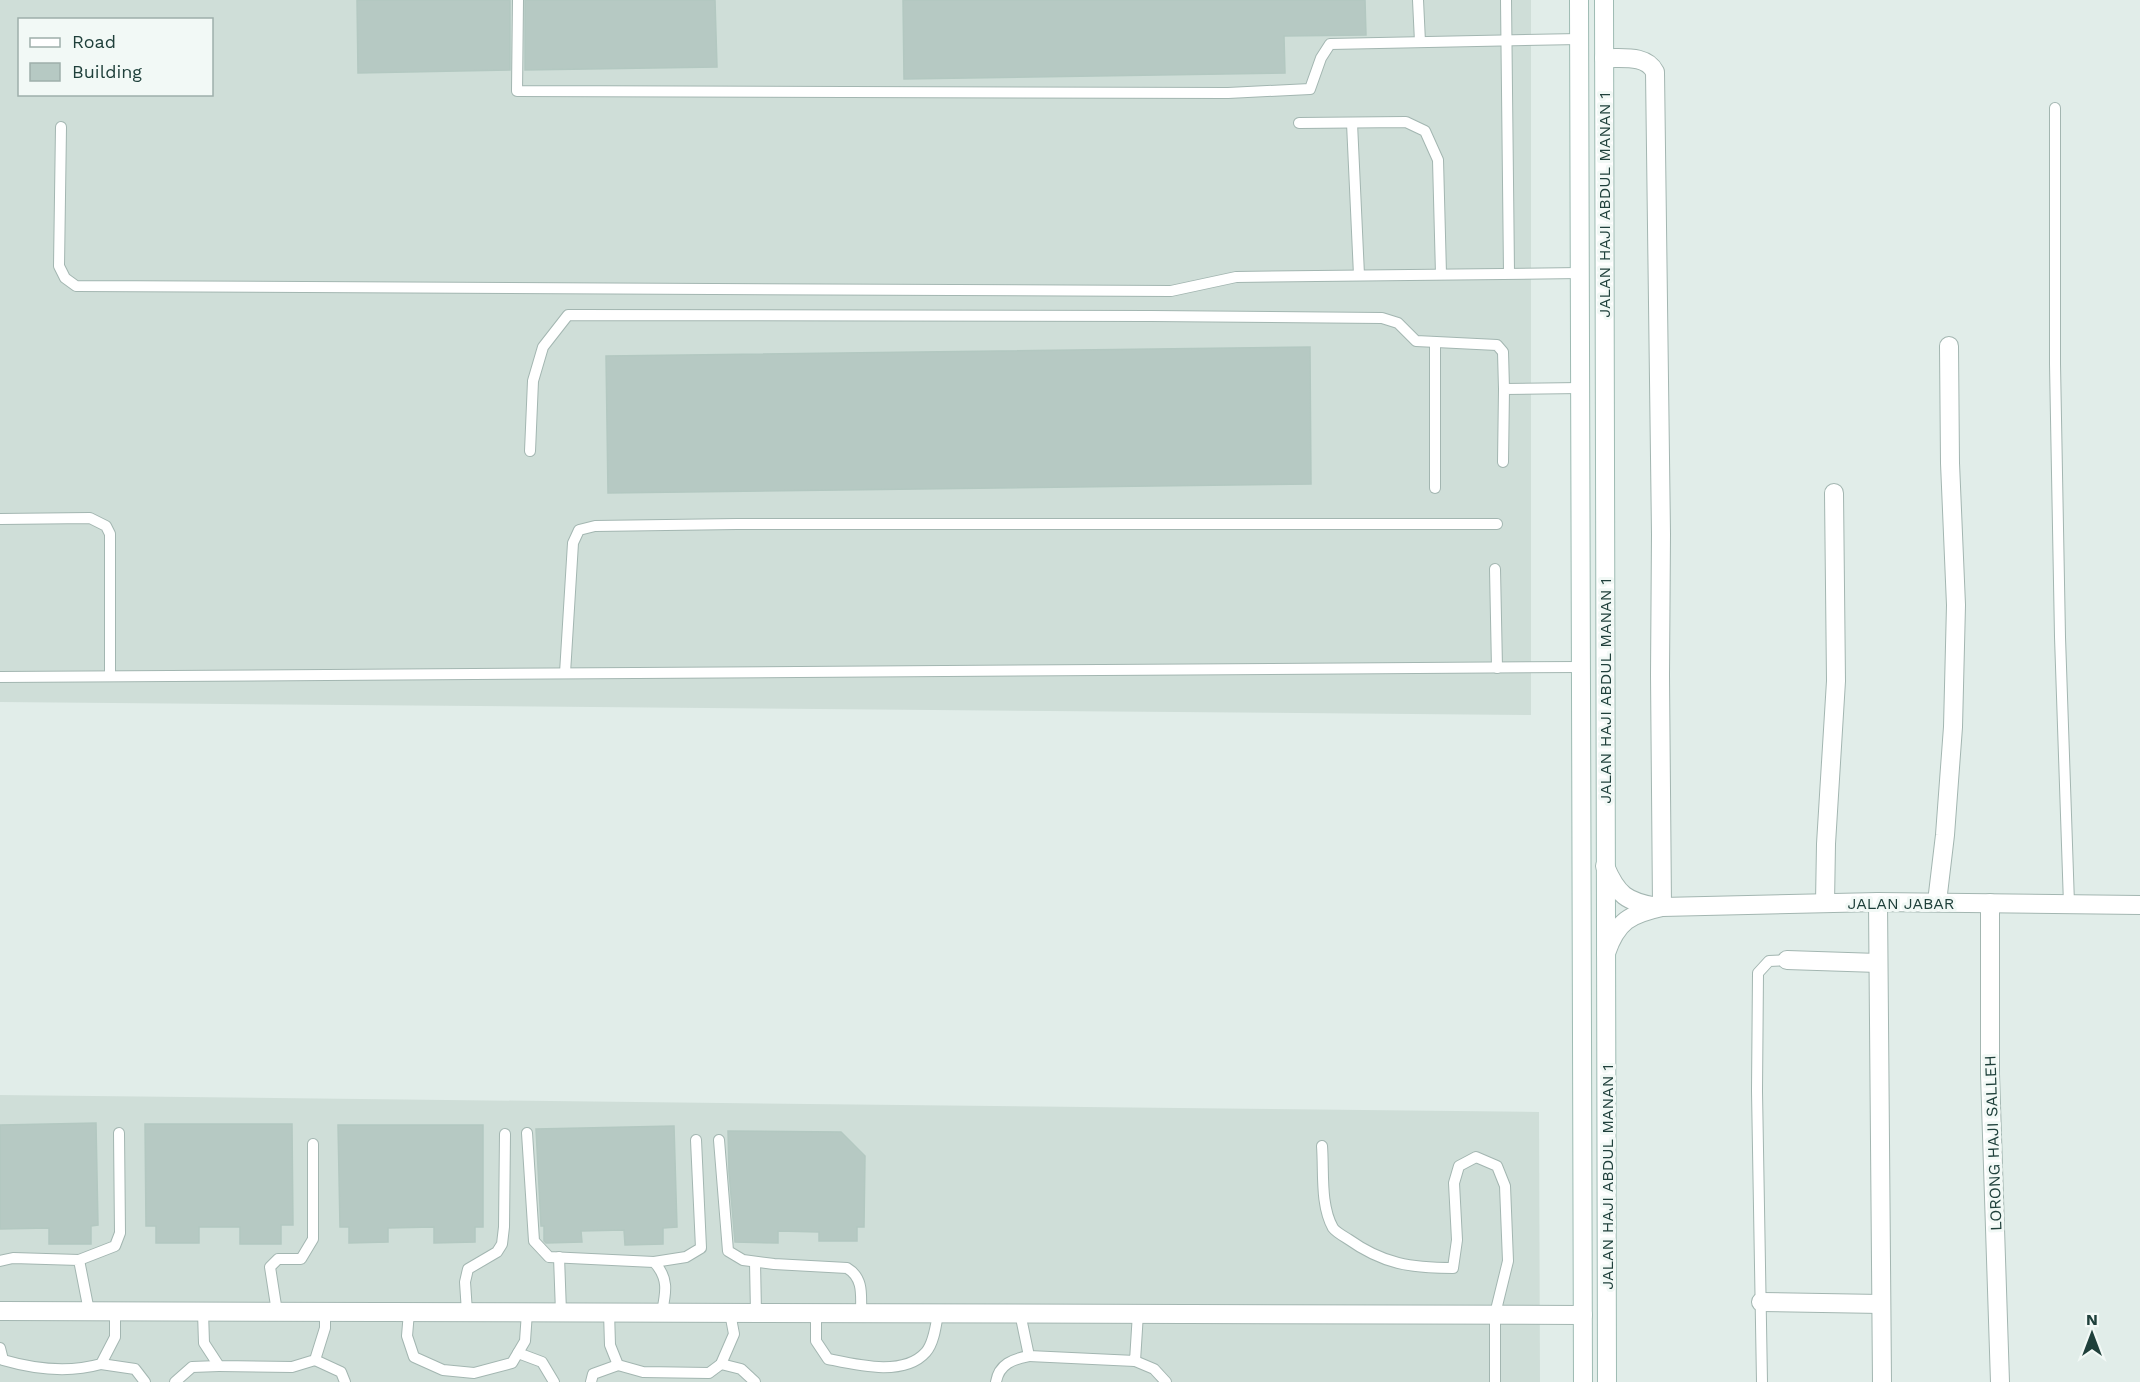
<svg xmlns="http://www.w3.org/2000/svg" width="2140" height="1382" viewBox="0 0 2140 1382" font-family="'Work Sans',sans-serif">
	<rect width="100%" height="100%" fill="#e1ede9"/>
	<!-- built -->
	<g fill="#cfded8" fill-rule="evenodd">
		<path d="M0,0H1531V715L0,702ZM20,20H212V94H20Z"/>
		<polygon points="0,1095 1539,1112 1540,1382 0,1382"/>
	</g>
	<!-- building -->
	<g fill="#b6c9c3" stroke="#b3c8c1" stroke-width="1.5">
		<polygon points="357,0 510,0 510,70 358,73"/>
		<polygon points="525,0 715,0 717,67 525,70"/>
		<polygon points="903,0 1365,0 1366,35 1284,36 1285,73 904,79"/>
		<polygon points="1310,347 1311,484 608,493 606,356"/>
		<polygon points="96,1123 98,1225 91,1226 91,1244 49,1244 49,1228 0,1229 0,1125"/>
		<polygon points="145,1124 292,1124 293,1225 281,1225 281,1244 240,1244 240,1227 199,1227 199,1243 156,1243 156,1226 146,1226"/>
		<polygon points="338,1125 483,1125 483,1227 475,1227 475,1242 434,1243 434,1227 388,1228 388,1242 349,1243 349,1227 340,1227"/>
		<polygon points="674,1126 677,1227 663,1228 663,1244 625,1245 624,1230 581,1231 582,1242 546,1243 544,1241 544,1226 541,1226 536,1129"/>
		<polygon points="728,1131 841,1132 865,1156 864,1227 857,1227 857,1241 819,1241 819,1232 778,1231 778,1243 735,1242 729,1172"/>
	</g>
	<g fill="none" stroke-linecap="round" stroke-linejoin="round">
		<defs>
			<g id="lane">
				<polyline points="518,0 517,91 1228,93 1310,89 1321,58 1330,44 1579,39"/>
				<polyline points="1418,0 1420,42"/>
				<polyline points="1506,0 1509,273"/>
				<polyline points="2055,108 2055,364 2060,637 2069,904"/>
				<polyline points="1299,123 1406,122 1425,131 1438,160 1441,274"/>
				<polyline points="1352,123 1359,275"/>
				<polyline points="61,127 59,266 65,278 76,286 1171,291 1236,277 1580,273"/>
				<polyline points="530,451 533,381 543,347 568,315 1151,316 1382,318 1398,323 1416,341 1497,345 1503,352 1504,389"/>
				<polyline points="1503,462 1504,389 1580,388"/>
				<polyline points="1435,488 1435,342"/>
				<polyline points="0,519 90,518 106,526 110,534 110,676"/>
				<polyline points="1495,569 1497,668"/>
				<polyline points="565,673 573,543 579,530 595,526 737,524 1497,524"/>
				<polyline points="0,677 1581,667"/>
				<path d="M527,1133L534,1241L549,1257L654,1262C669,1278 666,1292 662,1312"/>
				<path d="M719,1140L728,1251L743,1260L774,1264L847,1268C864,1278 861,1296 861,1313"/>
				<path d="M1322,1146C1324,1171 1320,1205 1333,1228C1336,1232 1343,1236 1348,1239C1383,1264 1411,1268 1453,1268L1457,1240L1454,1183L1459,1166L1476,1157L1497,1166L1505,1186L1508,1261L1495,1314V1382"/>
				<polyline points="559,1257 561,1312"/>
				<polyline points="79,1260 115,1246 120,1233 119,1133"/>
				<polyline points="0,1261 13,1258 79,1260 89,1311"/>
				<polyline points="654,1262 686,1257 701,1248 696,1140"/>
				<polyline points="755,1262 756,1313"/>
				<polyline points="203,1312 204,1343 219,1366 292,1367 315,1360 325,1328 325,1312"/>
				<polyline points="277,1312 270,1267 278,1259 301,1259 313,1239 313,1144"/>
				<polyline points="409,1312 407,1336 414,1357 443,1370 474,1373 512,1363 525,1341 527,1312"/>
				<polyline points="467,1312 465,1282 468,1269 497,1252 502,1244 504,1227 505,1134"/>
				<polyline points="609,1312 610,1345 618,1365 643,1372 709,1373 721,1364 734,1334 730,1313"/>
				<path d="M816,1313V1341L828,1359C857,1365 904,1377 926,1352C934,1343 936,1325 938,1313"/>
				<polyline points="1020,1313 1029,1356 1135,1361 1138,1313"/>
				<path d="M0,1348L3,1360C34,1369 69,1373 101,1364L115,1337V1311"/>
				<polyline points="518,1353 542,1362 554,1382"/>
				<polyline points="315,1360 341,1372 345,1382"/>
				<polyline points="1135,1361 1154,1369 1166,1382"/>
				<polyline points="101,1364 135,1369 145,1382"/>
				<polyline points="721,1364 741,1369 755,1382"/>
				<polyline points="175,1382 192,1367 219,1366"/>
				<polyline points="591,1382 593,1374 618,1365"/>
				<path d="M996,1382C999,1364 1013,1359 1029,1356"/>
				<polyline points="1762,1382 1757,1091 1758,973 1769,961 1787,960"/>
			</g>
			<g id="street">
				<path d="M1604,58C1621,59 1646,54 1655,72L1661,534L1660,675L1662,907"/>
				<path d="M1605,866C1617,895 1627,902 1657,907"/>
				<polyline points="1878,902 1882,1382"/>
				<polyline points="1937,902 1945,835 1953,727 1956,605 1950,463 1949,346"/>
				<polyline points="1825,903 1826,844 1836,681 1834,493"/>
				<polyline points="1990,903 1990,1074 2000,1382"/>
				<path d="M1606,953C1617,921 1630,914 1662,907L1878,902L2140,905"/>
				<polyline points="1787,960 1878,963"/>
				<polyline points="1761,1302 1881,1304"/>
				<polyline points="0,1311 1583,1315"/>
			</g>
			<g id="secondary">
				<polyline points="1579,0 1583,1382"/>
				<polyline points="1604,0 1607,1382"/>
			</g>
		</defs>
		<!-- lane casing -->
		<use href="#lane" stroke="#a3b6b1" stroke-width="12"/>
		<!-- street casing -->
		<use href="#street" stroke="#a3b6b1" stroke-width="20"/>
		<!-- secondary casing -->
		<use href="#secondary" stroke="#9ebbb3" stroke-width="20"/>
		<!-- lane -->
		<use href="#lane" stroke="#fff" stroke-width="10"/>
		<!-- street -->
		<use href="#street" stroke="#fff" stroke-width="18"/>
		<!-- secondary -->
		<use href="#secondary" stroke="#fff" stroke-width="18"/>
	</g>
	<g text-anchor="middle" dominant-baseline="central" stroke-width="6" stroke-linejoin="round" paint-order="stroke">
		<!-- street labels -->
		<g font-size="16" fill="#1f403b" stroke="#f2f9f6">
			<text transform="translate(1604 205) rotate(-90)">JALAN HAJI ABDUL MANAN 1</text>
			<text transform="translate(1605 691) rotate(-90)">JALAN HAJI ABDUL MANAN 1</text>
			<text x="1901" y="903">JALAN JABAR</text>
			<text transform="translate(1993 1143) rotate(-92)">LORONG HAJI SALLEH</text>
			<text transform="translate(1607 1177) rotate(-90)">JALAN HAJI ABDUL MANAN 1</text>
		</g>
	</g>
	<!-- legend -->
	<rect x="18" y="18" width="195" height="78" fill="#f2f9f6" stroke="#9eafab" stroke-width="1.5"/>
	<rect x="30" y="38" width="30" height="9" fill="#ffffff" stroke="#9eafab" stroke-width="1.5"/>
	<text x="72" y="48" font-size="18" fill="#1f403b">Road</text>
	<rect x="30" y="63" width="30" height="18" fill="#b6c9c3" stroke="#9eafab" stroke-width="1.5"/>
	<text x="72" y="78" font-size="18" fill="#1f403b">Building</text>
	<!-- north arrow -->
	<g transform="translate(2092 1334)" stroke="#f2f9f6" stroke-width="4.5" paint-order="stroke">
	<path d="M0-4.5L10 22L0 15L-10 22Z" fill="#1f403b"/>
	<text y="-9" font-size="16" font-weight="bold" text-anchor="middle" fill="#1f403b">N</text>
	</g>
</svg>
